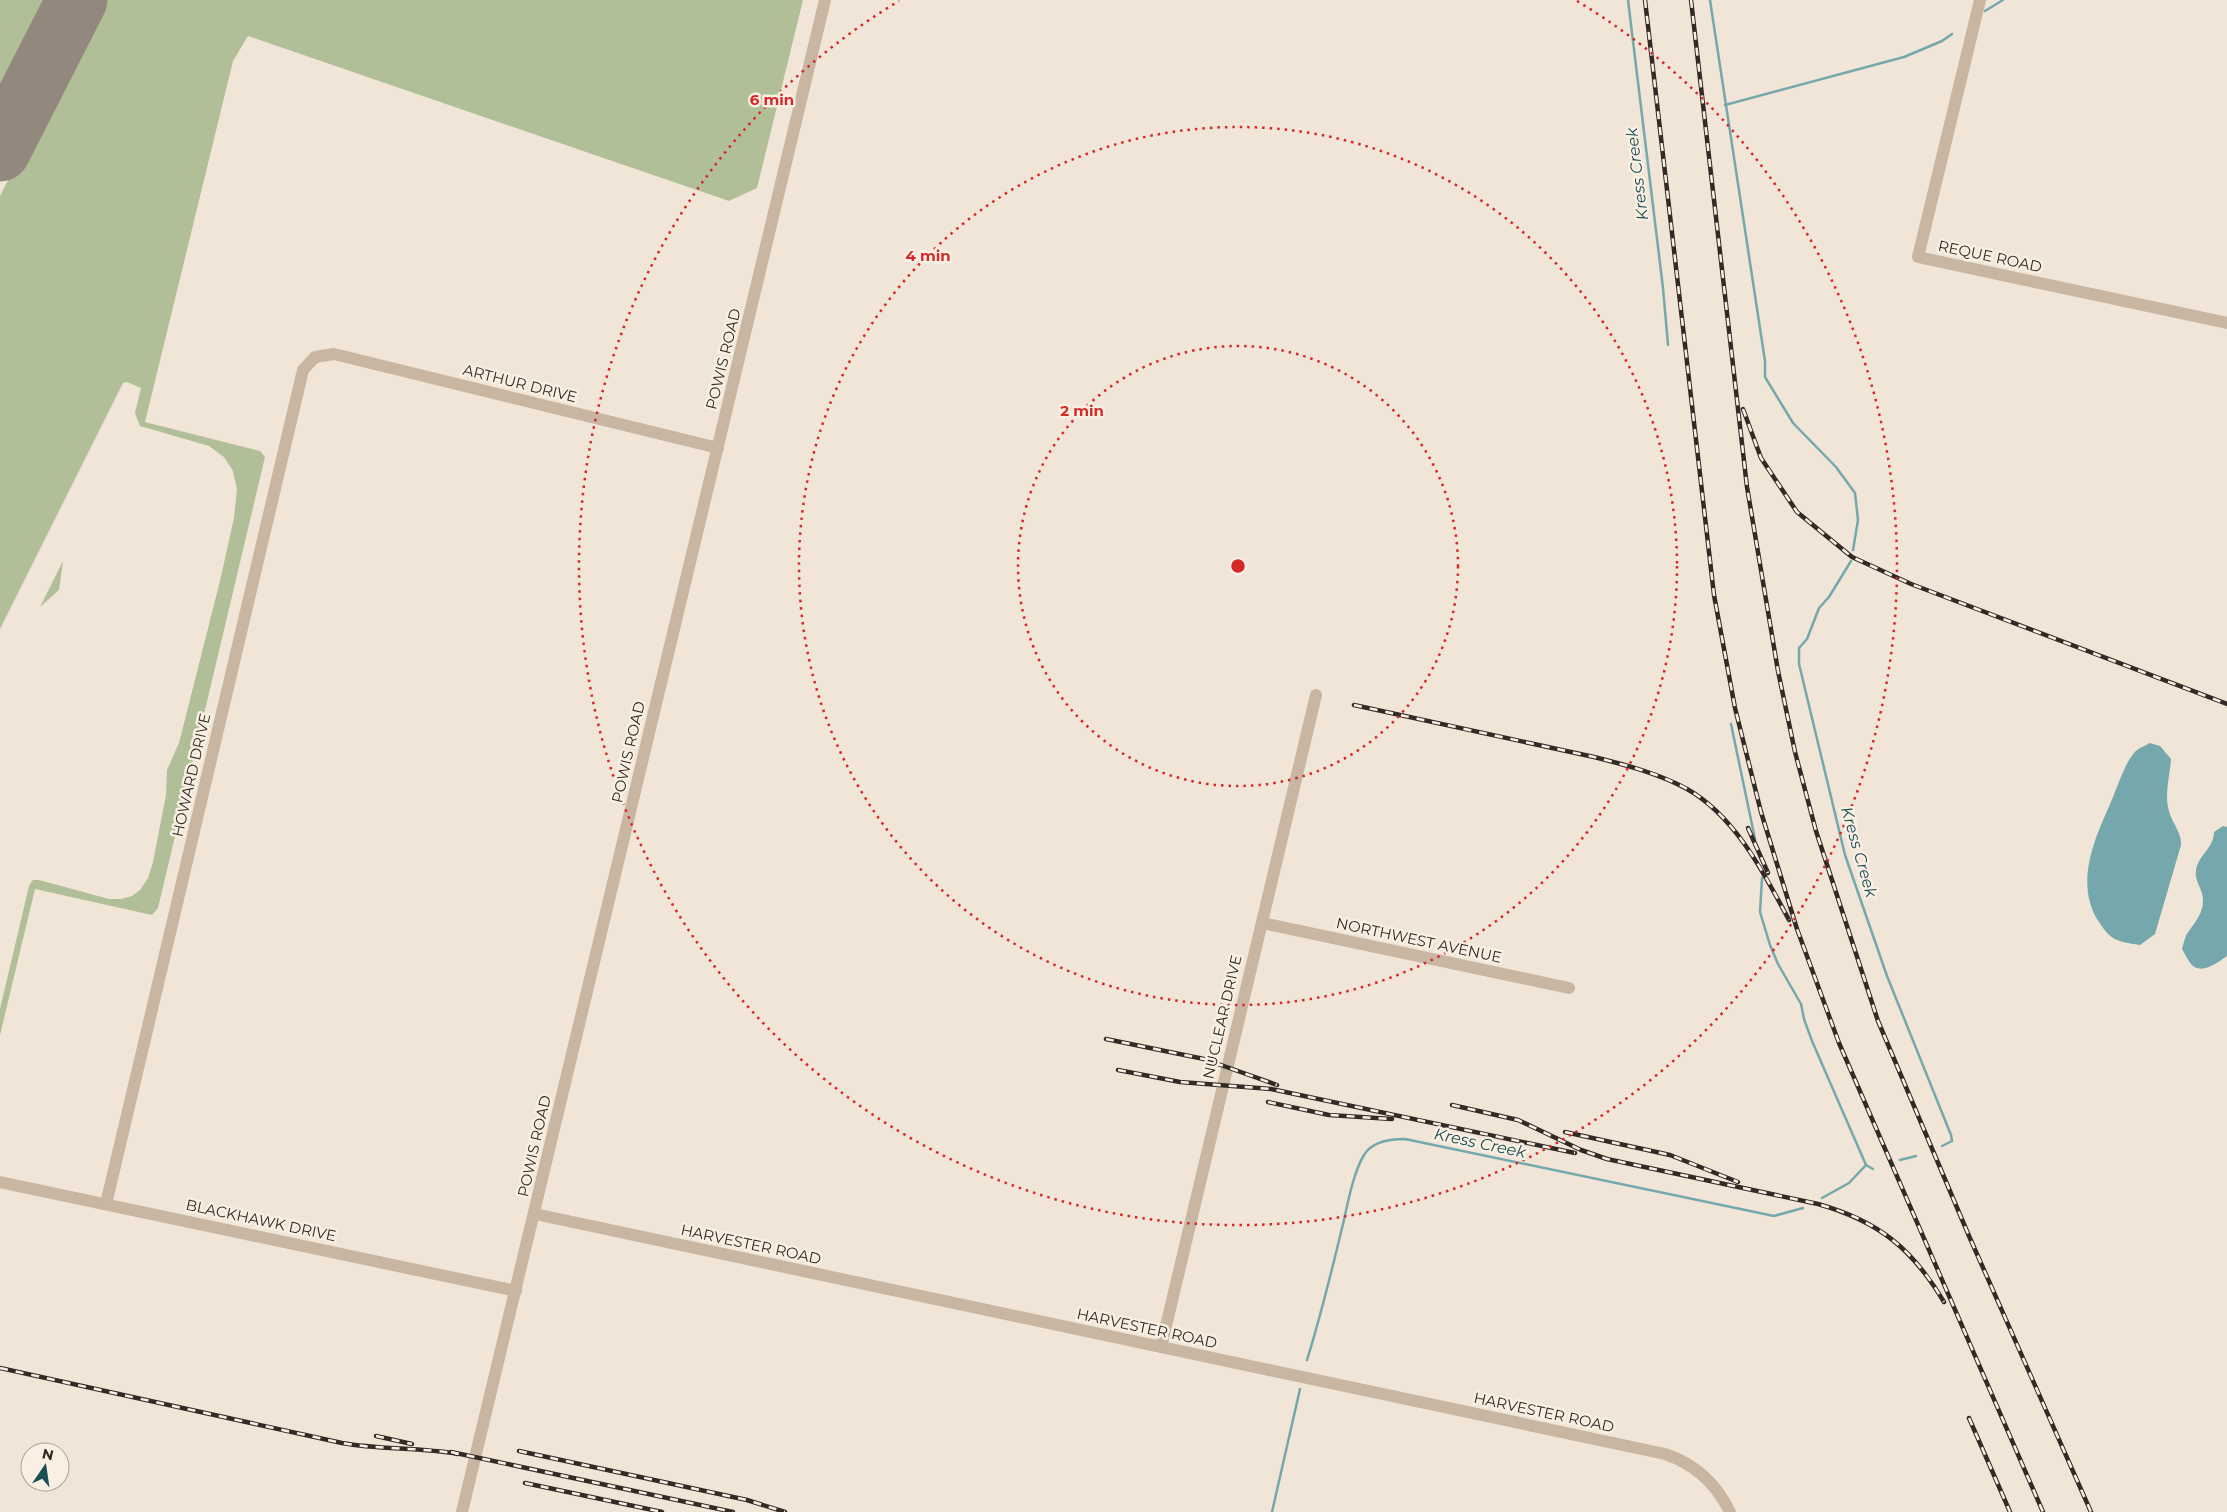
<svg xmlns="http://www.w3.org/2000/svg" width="2227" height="1512" viewBox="0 0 2227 1512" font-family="Montserrat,sans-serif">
	<rect width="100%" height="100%" fill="#f0e5d6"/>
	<!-- green -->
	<g fill="#b0bf97">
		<polygon points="0,0 54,0 0,106"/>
		<polygon points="100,0 803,0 757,188 729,201 248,36 233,61 145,422 260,451 265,457 158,908 152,915 35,889 0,1035 0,1009 29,886 33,880 39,880 109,899 121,899 132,896 140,890 148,878 153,862 166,795 167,770 179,743 220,581 234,518 237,489 233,471 224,457 209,446 140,426 135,413 141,388 127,382 123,383 0,629 0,196"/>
		<polygon points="63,561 59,590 40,607"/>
	</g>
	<!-- water -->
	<g fill="#75a8ad">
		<path d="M2150,743L2160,746L2171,759C2170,776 2164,795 2169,811C2172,823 2182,833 2181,845L2155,934L2140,945C2115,941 2111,941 2097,919C2075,881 2095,838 2111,802C2117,788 2124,765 2134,753C2138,748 2145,746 2150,743Z"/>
		<path d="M2223,826L2227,827V956C2218,962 2204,974 2193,966C2189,963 2185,954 2182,949C2184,943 2185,935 2189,931C2196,921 2203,913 2203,900C2203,889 2194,881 2196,870C2199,854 2214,848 2214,832Z"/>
	</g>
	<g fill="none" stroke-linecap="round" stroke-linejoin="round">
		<!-- stream -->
		<g stroke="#75a8ad" stroke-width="2.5">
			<polyline points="1628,0 1663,288 1668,345"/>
			<polyline points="1710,0 1765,361 1765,377 1793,423 1836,467 1855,493 1858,520 1853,550"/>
			<polyline points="1985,11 2003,0"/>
			<polyline points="1725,105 1904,57 1942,41 1952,34"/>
			<polyline points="1851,561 1829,597 1819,608 1807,639 1799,648 1799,664 1845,855 1887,976 1951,1135 1952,1141 1942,1146"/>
			<polyline points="1731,724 1755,839"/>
			<polyline points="1762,878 1760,912 1770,945 1778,964 1801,1004 1804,1019 1812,1041 1866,1165"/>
			<polyline points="1900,1160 1916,1156"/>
			<polyline points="1866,1165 1873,1169"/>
			<polyline points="1822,1198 1849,1183 1866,1165"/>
			<path d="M1307,1360C1321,1315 1332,1270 1343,1224C1348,1203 1353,1173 1364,1155C1372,1141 1390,1139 1405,1139L1774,1216L1803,1208"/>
			<polyline points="1272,1512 1300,1389"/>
		</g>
		<!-- runway -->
		<polyline stroke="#92887e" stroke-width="61" points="0,151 77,0"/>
		<!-- minor -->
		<g stroke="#c8b6a3" stroke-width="12">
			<polyline points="1980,0 1918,257 2227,323"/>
			<polyline points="1262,923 1569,988"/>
			<polyline points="0,1182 516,1291"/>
			<polyline points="106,1204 303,370 315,357 334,354 718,448"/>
			<path d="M535,1214L1665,1454C1695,1464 1716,1483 1730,1512"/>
			<polyline points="1161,1347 1316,695"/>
			<polyline points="462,1512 825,0"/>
		</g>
		<defs>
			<g id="rail">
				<polyline points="1645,0 1714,595 1735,708 1761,812 1797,929 1839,1043 2043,1512"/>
				<polyline points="1691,0 1747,487 1778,671 1795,752 1816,831 1878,1021 1969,1236 2091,1512"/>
				<polyline points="1743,409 1761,458 1797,512 1852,557 1911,584 2227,704"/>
				<path d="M1354,705L1594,757C1625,765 1658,773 1687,789C1735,816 1764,873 1789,920"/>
				<polyline points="1748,828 1768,873"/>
				<polyline points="1106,1039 1204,1059 1277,1085"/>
				<polyline points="1118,1070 1180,1082 1271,1089 1575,1153"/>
				<polyline points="1268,1102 1329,1115 1392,1119"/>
				<path d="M1452,1105L1518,1120L1581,1150L1607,1159L1818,1204C1878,1221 1912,1248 1944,1302"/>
				<polyline points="1565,1132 1670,1155 1738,1182"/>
				<path d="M0,1368L342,1443C380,1450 419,1447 458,1454"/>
				<polyline points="1969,1418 2010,1512"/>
				<polyline points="376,1436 412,1444"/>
				<polyline points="519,1451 747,1500 785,1512"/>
				<polyline points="451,1452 733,1512"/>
				<polyline points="525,1483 662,1512"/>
			</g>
		</defs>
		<!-- rail casing -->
		<use href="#rail" stroke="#332a25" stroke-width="4.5"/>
		<!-- rail -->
		<use href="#rail" stroke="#f9efe2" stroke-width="2.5" stroke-dasharray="8" stroke-linecap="butt"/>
	</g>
	<!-- distance rings -->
	<g fill="none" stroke="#d62828" stroke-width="2.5" stroke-dasharray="2.5 5">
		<circle cx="1238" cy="566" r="220"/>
		<circle cx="1238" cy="566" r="439"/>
		<path d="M1577 1A659 659 0 1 1 899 1"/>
	</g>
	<g text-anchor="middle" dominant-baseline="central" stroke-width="5" stroke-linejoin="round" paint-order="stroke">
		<!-- street labels -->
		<g font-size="15" fill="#332a25" stroke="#f9efe2">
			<text transform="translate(1990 256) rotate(12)">REQUE ROAD</text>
			<text transform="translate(723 359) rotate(-76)">POWIS ROAD</text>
			<text transform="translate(520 383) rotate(14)">ARTHUR DRIVE</text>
			<text transform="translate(628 752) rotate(-77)">POWIS ROAD</text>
			<text transform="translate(191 775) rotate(-77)">HOWARD DRIVE</text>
			<text transform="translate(1419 940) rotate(12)">NORTHWEST AVENUE</text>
			<text transform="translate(1222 1017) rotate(-77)">NUCLEAR DRIVE</text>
			<text transform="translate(534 1146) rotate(-77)">POWIS ROAD</text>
			<text transform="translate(261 1220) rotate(12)">BLACKHAWK DRIVE</text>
			<text transform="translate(751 1244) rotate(12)">HARVESTER ROAD</text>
			<text transform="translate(1147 1328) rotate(12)">HARVESTER ROAD</text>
			<text transform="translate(1544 1412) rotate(12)">HARVESTER ROAD</text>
		</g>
		<!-- water labels -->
		<g font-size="16" font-style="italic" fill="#1b4d54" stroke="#f9efe2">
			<text transform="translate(1637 174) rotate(-97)">Kress Creek</text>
			<text transform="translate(1859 852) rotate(74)">Kress Creek</text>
			<text transform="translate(1480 1143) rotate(12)">Kress Creek</text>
		</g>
	</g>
	<circle cx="1238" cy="566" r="8" fill="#d62828" stroke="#f9efe2" stroke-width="2.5"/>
	<g font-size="15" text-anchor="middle" font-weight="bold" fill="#d62828" stroke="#f9efe2" stroke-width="5" stroke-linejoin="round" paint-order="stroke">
		<text x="772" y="105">6 min</text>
		<text x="928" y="261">4 min</text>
		<text x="1082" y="416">2 min</text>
	</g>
	<!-- north arrow -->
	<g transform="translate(45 1467) rotate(13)"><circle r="24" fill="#f9efe2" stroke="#aaa096"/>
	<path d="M0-4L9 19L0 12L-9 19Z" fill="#1b4d54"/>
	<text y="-8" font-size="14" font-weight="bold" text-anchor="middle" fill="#332a25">N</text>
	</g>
</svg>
